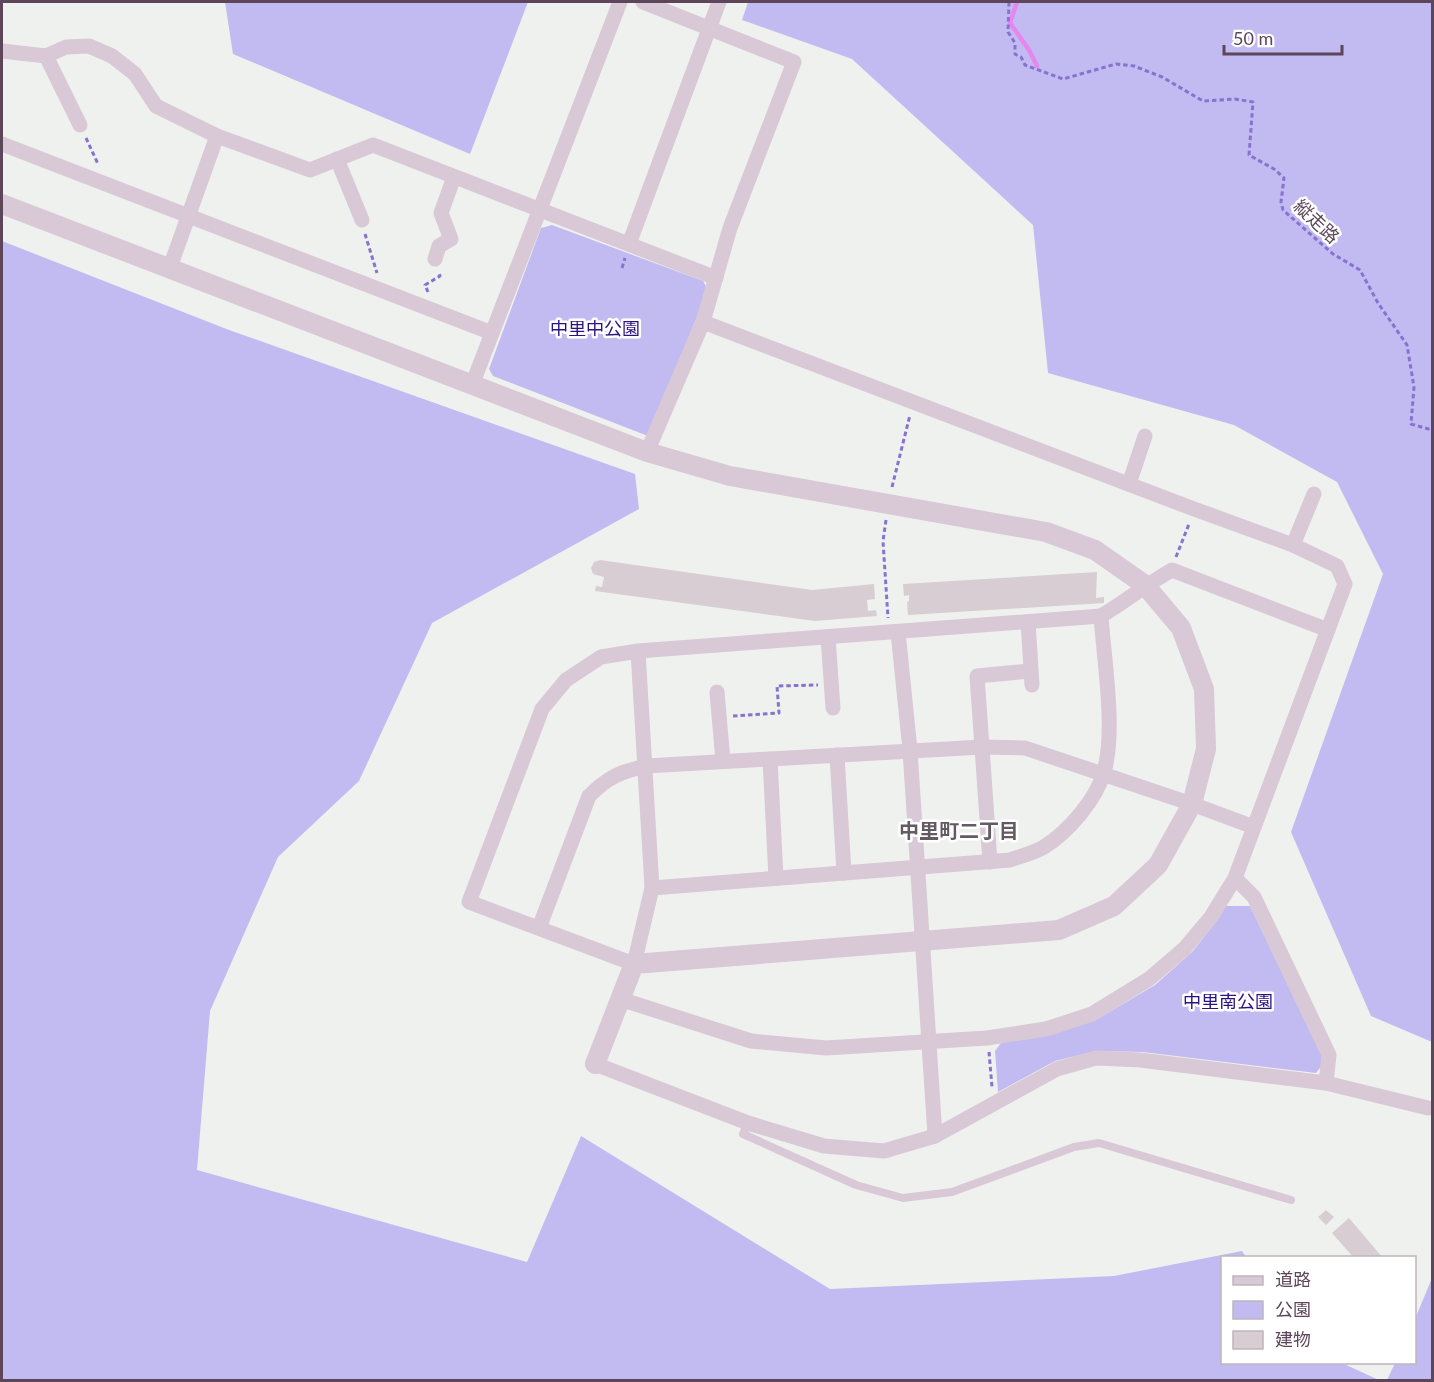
<svg xmlns="http://www.w3.org/2000/svg" width="1434" height="1382" viewBox="0 0 1434 1382" font-family="Lato,'Noto Sans JP',sans-serif">
	<rect width="100%" height="100%" fill="#eff1ef"/>
	<!-- green -->
	<g fill="#c1bbf1">
		<polygon points="225,2 528,2 470,154 233,54"/>
		<polygon points="748,2 1432,2 1432,1042 1371,1016 1291,832 1383,574 1337,482 1234,425 1048,373 1033,225 852,59 742,20"/>
		<polygon points="552,225 703,281 708,290 648,436 493,376 489,369 541,228"/>
		<polygon points="2,241 229,330 635,474 639,509 432,623 359,781 278,857 210,1011 197,1170 527,1262 581,1136 830,1289 1114,1276 1242,1251 1246,1257 1222,1258 1222,1362 1342,1363 1379,1380 2,1380"/>
		<polygon points="1224,906 1250,906 1321,1054 1323,1064 1316,1073 1143,1052 1096,1051 1055,1061 998,1092 995,1051 1001,1043 1096,1020 1155,985 1192,952 1219,918"/>
		<polygon points="1432,1278 1432,1380 1387,1380 1395,1363 1414,1362 1415,1319"/>
	</g>
	<g fill="none" stroke-linecap="round" stroke-linejoin="round">
		<!-- stream -->
		<polyline stroke="#e886f0" stroke-width="4.5" points="1017,2 1010,23 1029,50 1037,66"/>
	</g>
	<!-- building -->
	<g fill="#d7cdd3">
		<polygon points="600,560 812,590 874,584 875,599 867,600 868,611 876,610 877,616 815,621 595,591 596,586 602,587 604,577 593,574 591,568 594,562"/>
		<polygon points="1097,572 1096,598 1104,597 1104,603 908,615 907,602 909,601 909,595 904,596 903,584"/>
		<polygon points="1326,1210 1334,1217 1326,1225 1318,1217"/>
		<polygon points="1349,1218 1383,1258 1354,1258 1332,1233"/>
	</g>
	<g fill="none" stroke-linecap="round" stroke-linejoin="round">
		<!-- path -->
		<g stroke="#8772d0" stroke-width="3" stroke-dasharray="4.5 3" stroke-linecap="butt">
			<polyline points="1009,2 1008,32 1015,43 1015,54 1021,57 1025,65 1063,79 1116,64 1134,66 1162,77 1203,101 1235,99 1253,102 1249,155 1274,169 1284,178 1281,202 1283,210 1333,254 1360,270 1378,303 1407,345 1414,387 1411,424 1432,430"/>
			<polyline points="86,138 98,164"/>
			<polyline points="365,234 377,273"/>
			<polyline points="622,268 625,258"/>
			<polyline points="428,292 425,285 440,276 439,272"/>
			<polyline points="892,487 910,415"/>
			<polyline points="886,520 883,541 888,618"/>
			<polyline points="1176,557 1189,524"/>
			<polyline points="733,716 779,713 777,686 818,685"/>
			<polyline points="989,1052 992,1087"/>
		</g>
		<!-- service -->
		<polyline stroke="#d9c8d6" stroke-width="8" points="748,1123 743,1134 856,1185 903,1198 952,1192 1074,1147 1099,1143 1291,1200"/>
		<!-- minor -->
		<g stroke="#d9c8d6" stroke-width="15">
			<polyline points="643,2 794,62 730,228 703,322 647,452"/>
			<polyline points="2,51 46,56 66,47 89,46 112,56 135,74 156,106 217,136 310,170 373,145 716,278"/>
			<polyline points="46,56 80,125"/>
			<polyline points="2,144 492,333"/>
			<polyline points="337,159 362,220"/>
			<polyline points="629,244 719,2"/>
			<polyline points="435,259 439,246 451,239 441,213 454,177"/>
			<polyline points="169,270 217,136"/>
			<polyline points="472,385 620,2"/>
			<polyline points="1129,484 1145,436"/>
			<polyline points="1293,545 1314,494"/>
			<polyline points="1028,622 1032,685"/>
			<polyline points="898,632 910,750 935,1136"/>
			<polyline points="828,637 833,708"/>
			<path d="M638,651L652,888L634,964L469,902L542,709L566,680L601,657L638,651L1101,616C1126,601 1147,584 1172,570L1328,630"/>
			<polyline points="717,692 723,761"/>
			<polyline points="837,755 844,873"/>
			<polyline points="770,759 776,878"/>
			<polyline points="990,862 977,676 1030,671"/>
			<polyline points="1235,878 1254,897 1329,1055 1326,1083"/>
			<path d="M652,888L1010,860C1021,856 1034,853 1044,847C1068,832 1096,800 1104,772C1116,730 1104,661 1101,616"/>
			<path d="M539,928L589,796C608,777 620,772 646,766L982,747L1025,748L1192,804L1254,827"/>
			<polyline points="620,999 751,1041 826,1048 987,1038 1046,1029 1092,1014 1149,979 1184,949 1211,917 1235,878 1345,584 1337,566 1293,545 1194,509 703,322"/>
			<polyline points="595,1064 748,1123 824,1146 884,1151 935,1136 1057,1069 1096,1058 1140,1060 1326,1083 1428,1108"/>
		</g>
		<!-- tertiary -->
		<polyline stroke="#d9c8d6" stroke-width="20" points="2,204 647,452 730,476 1046,532 1095,550 1145,585 1181,628 1204,689 1206,749 1192,804 1158,865 1114,906 1059,930 634,964 595,1064"/>
	</g>
	<g text-anchor="middle" dominant-baseline="central" stroke-width="5" stroke-linejoin="round" paint-order="stroke">
		<!-- street labels -->
		<g font-size="18" fill="#5d4659" stroke="#fff">
			<text transform="translate(1317 221) rotate(43)">縦走路</text>
		</g>
		<!-- park labels -->
		<g font-size="18" fill="#2b1382" stroke="#fff">
			<text x="595" y="328">中里中公園</text>
			<text x="1228" y="1001">中里南公園</text>
		</g>
		<!-- neighbourhood labels -->
		<g font-size="20" font-weight="bold" fill="#645b62" stroke="#fff">
			<text x="959" y="830">中里町二丁目</text>
		</g>
	</g>
	<!-- border -->
	<rect width="1434" height="1382" fill="none" stroke="#5d4659" stroke-width="6"/>
	<!-- legend -->
	<rect x="1221" y="1256" width="195" height="108" fill="#ffffff" stroke="#beb5bd" stroke-width="1.5"/>
	<rect x="1233" y="1276" width="30" height="9" fill="#d9c8d6" stroke="#beb5bd" stroke-width="1.5"/>
	<text x="1275" y="1286" font-size="18" fill="#5d4659">道路</text>
	<rect x="1233" y="1301" width="30" height="18" fill="#c1bbf1" stroke="#beb5bd" stroke-width="1.5"/>
	<text x="1275" y="1316" font-size="18" fill="#5d4659">公園</text>
	<rect x="1233" y="1331" width="30" height="18" fill="#d7cdd3" stroke="#beb5bd" stroke-width="1.5"/>
	<text x="1275" y="1346" font-size="18" fill="#5d4659">建物</text>
	<!-- scale -->
	<path d="M1224 45v9h118v-9" fill="none" stroke="#5d4659" stroke-width="3"/>
	<text x="1233" y="45" font-size="18" fill="#5d4659" stroke="#ffffff" stroke-width="4.5" paint-order="stroke">50 m</text>
</svg>
